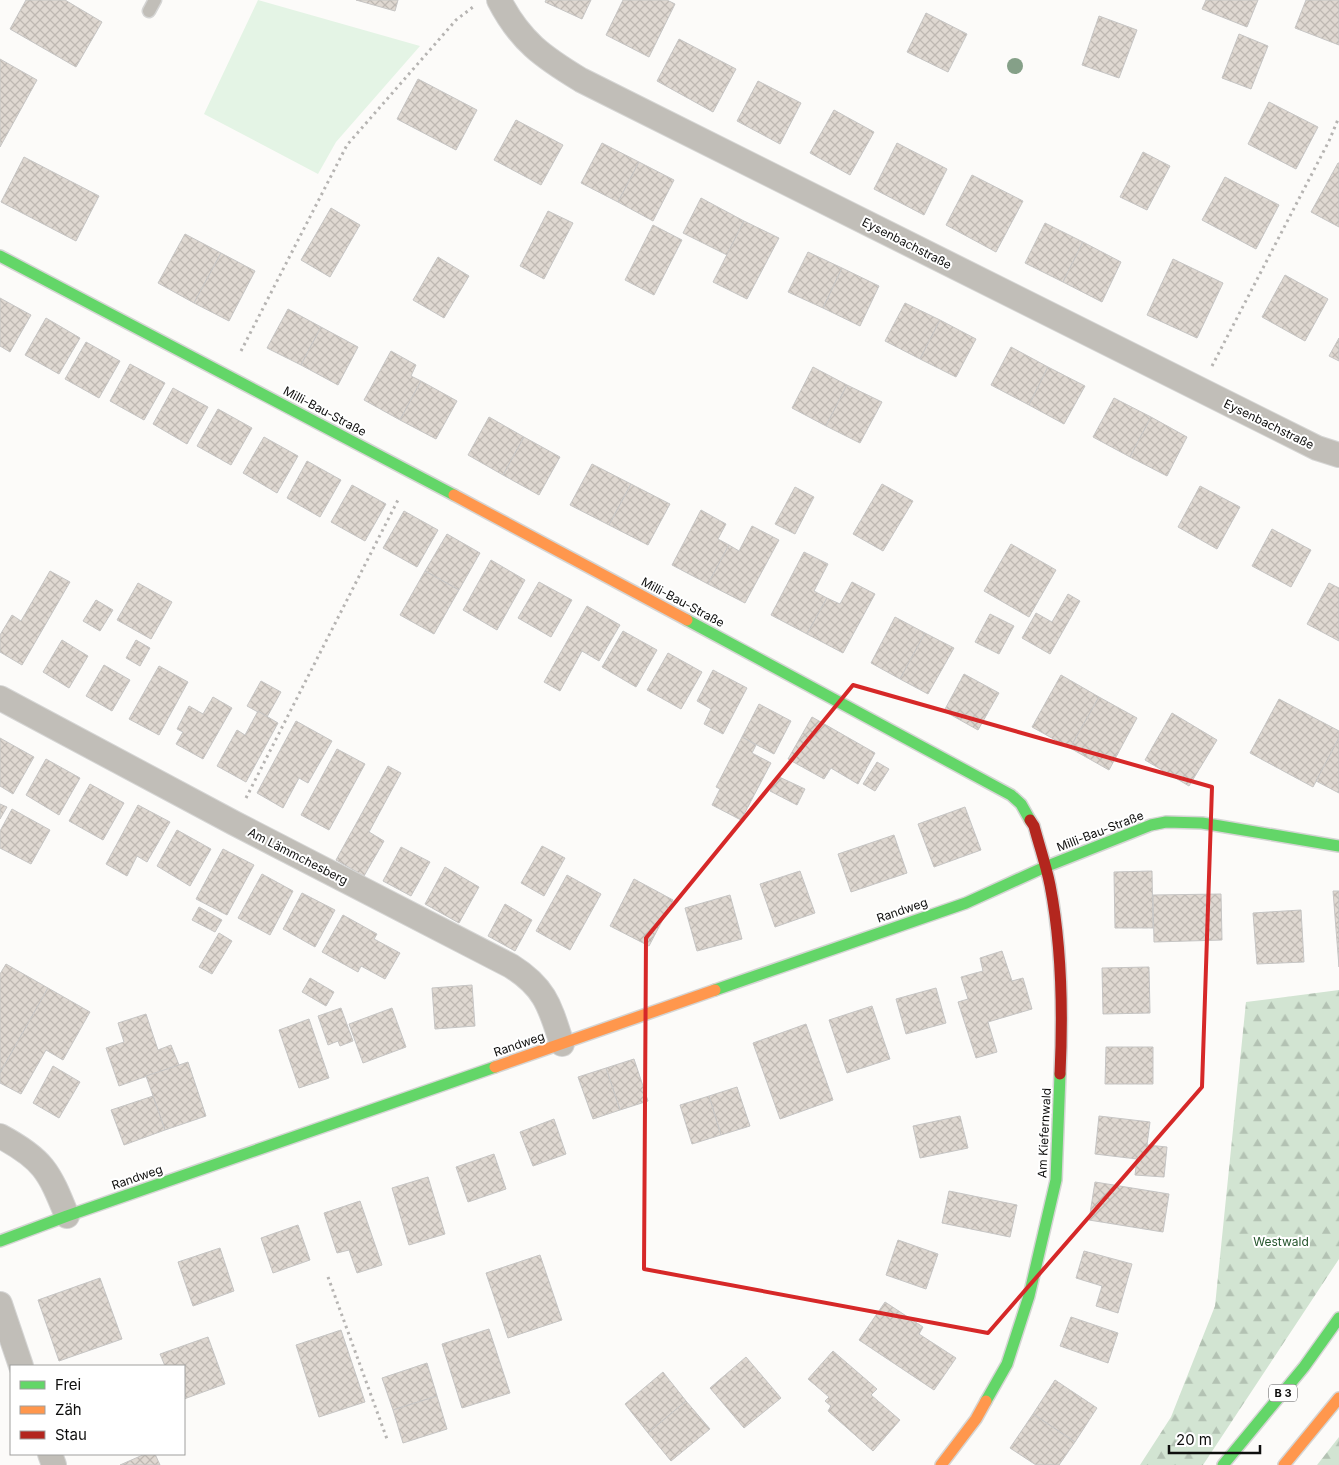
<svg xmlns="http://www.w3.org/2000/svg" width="1339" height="1465" viewBox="0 0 1339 1465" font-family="Inter,sans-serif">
	<defs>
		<pattern id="forest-firs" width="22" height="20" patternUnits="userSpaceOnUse" patternTransform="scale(1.25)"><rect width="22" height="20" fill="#d2e4d2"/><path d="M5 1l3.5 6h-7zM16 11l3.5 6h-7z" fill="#b3c2b3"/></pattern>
		<pattern id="building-cross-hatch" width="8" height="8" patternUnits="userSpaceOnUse" patternTransform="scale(1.25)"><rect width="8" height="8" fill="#dfd8d1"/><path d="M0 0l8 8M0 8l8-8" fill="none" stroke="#beb8b2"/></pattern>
	</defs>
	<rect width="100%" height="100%" fill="#fcfbf9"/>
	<!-- green -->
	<polygon fill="#e4f4e5" points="258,0 420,46 336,142 318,174 204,114"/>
	<!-- forest -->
	<g fill="url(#forest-firs)">
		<polygon points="1339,990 1339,1259 1203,1465 1140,1465 1171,1417 1215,1306 1246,1002"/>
		<polygon points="1339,1437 1339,1465 1317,1465"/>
	</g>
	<!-- building -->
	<g fill="url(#building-cross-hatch)" stroke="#c6c5c4">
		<polygon points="26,0 65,0 102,22 76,67 10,29"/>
		<polygon points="356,0 398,0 395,11"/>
		<polygon points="546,0 591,0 582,19 545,2"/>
		<polygon points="623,0 667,0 675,4 649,57 606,35"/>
		<polygon points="1206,0 1258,0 1247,27 1202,9"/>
		<polygon points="1306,0 1339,0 1339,45 1295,28"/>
		<polygon points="926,13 967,34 948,72 907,52"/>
		<polygon points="1099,16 1137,30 1119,78 1082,65"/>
		<polygon points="1239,34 1268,46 1251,89 1222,78"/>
		<polygon points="679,39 736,69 713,112 657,81"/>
		<polygon points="0,59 37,80 0,147"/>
		<polygon points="418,79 477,110 456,150 397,119"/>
		<polygon points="758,81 801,103 780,144 737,121"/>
		<polygon points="1269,102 1318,127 1296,169 1248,144"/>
		<polygon points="834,110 874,132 850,175 810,153"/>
		<polygon points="516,120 563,145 541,185 494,160"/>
		<polygon points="602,143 639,162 618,202 581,183"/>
		<polygon points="897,143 947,169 924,215 874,189"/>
		<polygon points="1143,152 1170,166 1147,210 1120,197"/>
		<polygon points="24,157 99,196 76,241 1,202"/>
		<polygon points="639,162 674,180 653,221 618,202"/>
		<polygon points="1338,163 1339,163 1339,227 1311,212"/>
		<polygon points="972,175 1023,201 996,252 946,225"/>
		<polygon points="1225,177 1279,205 1256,249 1202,220"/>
		<polygon points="701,198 744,221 727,255 683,233"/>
		<polygon points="331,208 360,225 330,277 301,260"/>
		<polygon points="548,211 573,223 544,279 520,266"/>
		<polygon points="744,221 779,238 747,299 713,282"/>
		<polygon points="1045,223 1083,242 1063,282 1025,263"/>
		<polygon points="653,225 682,240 654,295 625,280"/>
		<polygon points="185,234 221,253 194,303 158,283"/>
		<polygon points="1083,242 1121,262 1102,302 1063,282"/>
		<polygon points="808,252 842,268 823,308 788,292"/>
		<polygon points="221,253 255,271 229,321 194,303"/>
		<polygon points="438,257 469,276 444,318 413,300"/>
		<polygon points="1173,259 1223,283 1197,338 1147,315"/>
		<polygon points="842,268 879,286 860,326 823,308"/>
		<polygon points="1285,275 1328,299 1305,341 1262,317"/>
		<polygon points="0,298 31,315 10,352 0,346"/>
		<polygon points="905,303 940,320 920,359 885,341"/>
		<polygon points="288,309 321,327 301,365 267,348"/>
		<polygon points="46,318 80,338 59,374 25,355"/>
		<polygon points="940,320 976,339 956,377 920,359"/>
		<polygon points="321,327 358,347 338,385 301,365"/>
		<polygon points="1339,338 1339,361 1329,356"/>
		<polygon points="86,342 120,361 99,398 65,379"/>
		<polygon points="1011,347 1048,367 1029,405 991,385"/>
		<polygon points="391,351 416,365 411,376 421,381 400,420 364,400"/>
		<polygon points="130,364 165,383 144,420 110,401"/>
		<polygon points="813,367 847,385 826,426 792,408"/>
		<polygon points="1048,367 1085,386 1064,424 1029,405"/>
		<polygon points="421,381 457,401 436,439 400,420"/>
		<polygon points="847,385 882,402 860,443 826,426"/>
		<polygon points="173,388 208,407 187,444 153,424"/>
		<polygon points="1114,398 1151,417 1130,457 1093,437"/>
		<polygon points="218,409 252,428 231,465 197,446"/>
		<polygon points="489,417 524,437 503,475 468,455"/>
		<polygon points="1151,417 1187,437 1167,476 1130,457"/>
		<polygon points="264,437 298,456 277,493 243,473"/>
		<polygon points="524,437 560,457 539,495 503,475"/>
		<polygon points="307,461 341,480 320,517 287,498"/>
		<polygon points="592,464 631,484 609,525 570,505"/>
		<polygon points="631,484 670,504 648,545 609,525"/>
		<polygon points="882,484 913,501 883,551 853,534"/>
		<polygon points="352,485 386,504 365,541 331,522"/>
		<polygon points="1200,486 1240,507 1217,549 1178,527"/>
		<polygon points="795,487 814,497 795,534 775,524"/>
		<polygon points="701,510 726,524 718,539 729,545 708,584 672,565"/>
		<polygon points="404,511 438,530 417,567 383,548"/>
		<polygon points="752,526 779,540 745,603 708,584 729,545 739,551"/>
		<polygon points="1272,529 1311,550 1291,587 1252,566"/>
		<polygon points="447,534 480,553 459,590 425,571"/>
		<polygon points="1011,544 1056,570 1029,617 984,591"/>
		<polygon points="804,552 828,564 814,591 827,598 807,634 771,615"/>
		<polygon points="491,560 525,580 497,630 463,610"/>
		<polygon points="50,571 70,582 22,665 0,652 0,635 12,615 21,621"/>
		<polygon points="425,571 459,590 434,634 400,615"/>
		<polygon points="539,582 572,600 551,637 518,618"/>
		<polygon points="852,582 875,594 843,653 807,634 827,598 840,604"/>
		<polygon points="138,583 172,602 151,639 117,620"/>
		<polygon points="1329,583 1339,588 1339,641 1307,624"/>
		<polygon points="1068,594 1080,601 1050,654 1022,638 1036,613 1052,622"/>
		<polygon points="96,600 113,610 100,631 83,621"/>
		<polygon points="587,606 620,625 599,661 582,651 560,691 544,682"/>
		<polygon points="990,614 1014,626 999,654 975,642"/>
		<polygon points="895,617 925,633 900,679 871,663"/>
		<polygon points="623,631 657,650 636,687 602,667"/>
		<polygon points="925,633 954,648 928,694 900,679"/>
		<polygon points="62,640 88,656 69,688 43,672"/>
		<polygon points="136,640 150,648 140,666 126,658"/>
		<polygon points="668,653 702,672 681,709 647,690"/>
		<polygon points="104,665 130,680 112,711 86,696"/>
		<polygon points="159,666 188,682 159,735 129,719"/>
		<polygon points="713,670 747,688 723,734 704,724 711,709 697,701"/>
		<polygon points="964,674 999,693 978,730 944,711"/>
		<polygon points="1061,675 1099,697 1070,748 1032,727"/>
		<polygon points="261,681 281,692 267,717 247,706"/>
		<polygon points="213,697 232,708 203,759 176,744 183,732 177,729 189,706 203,714"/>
		<polygon points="1099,697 1137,718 1109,770 1070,748"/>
		<polygon points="1279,699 1339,731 1339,738 1313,787 1250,753"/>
		<polygon points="759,704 791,721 774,754 742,737"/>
		<polygon points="258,711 278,723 246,782 217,766 237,730 245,735"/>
		<polygon points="1172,713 1217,740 1189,786 1145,760"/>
		<polygon points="812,717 875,753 858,784 831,768 824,779 788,759"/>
		<polygon points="296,721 332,741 308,783 299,778 283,808 257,793"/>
		<polygon points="742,737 756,745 752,753 771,763 741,820 712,805 720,789 716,787"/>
		<polygon points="0,738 34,757 13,794 0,786"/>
		<polygon points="1339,738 1339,793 1316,781"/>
		<polygon points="337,749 365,764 329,830 301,815"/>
		<polygon points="46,759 80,778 59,815 26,795"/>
		<polygon points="877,762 889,769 875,791 863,784"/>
		<polygon points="388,766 401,773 369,832 384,841 364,876 336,860"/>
		<polygon points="777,776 805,789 797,805 770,791"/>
		<polygon points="90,784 124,803 103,840 69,821"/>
		<polygon points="0,804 7,807 0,819"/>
		<polygon points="138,805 170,822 147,862 137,856 127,876 106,864"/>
		<polygon points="965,807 981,850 934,867 918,824"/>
		<polygon points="12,809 50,830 31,864 0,848 0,831"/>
		<polygon points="177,830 211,849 190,886 157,866"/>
		<polygon points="894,835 907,873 851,892 838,854"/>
		<polygon points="542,846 565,858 544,896 521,883"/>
		<polygon points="401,847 430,862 411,896 383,881"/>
		<polygon points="223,849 254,865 227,915 196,899"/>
		<polygon points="445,867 479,887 459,923 425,904"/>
		<polygon points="800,871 815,913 775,927 760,884"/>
		<polygon points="1152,871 1153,928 1115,928 1114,872"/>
		<polygon points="262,874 293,891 270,935 238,918"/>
		<polygon points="567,875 601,894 570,950 536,931"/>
		<polygon points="634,879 673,900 649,946 610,926"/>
		<polygon points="1333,891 1339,891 1339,967"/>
		<polygon points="302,893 335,910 315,947 283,929"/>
		<polygon points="1221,894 1222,940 1154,942 1153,895"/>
		<polygon points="730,895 742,939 697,951 685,908"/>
		<polygon points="505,904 532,920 515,951 488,936"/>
		<polygon points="199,907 222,920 215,932 192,920"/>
		<polygon points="1301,910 1304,962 1257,964 1253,913"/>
		<polygon points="343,915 377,934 374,939 400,953 385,979 361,966 358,972 322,952"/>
		<polygon points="219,933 232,941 212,974 199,967"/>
		<polygon points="1002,951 1012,981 1023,978 1032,1009 988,1022 997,1052 976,1058 958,1002 968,999 961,977 983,971 980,958"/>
		<polygon points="6,964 48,988 0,1073 0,974"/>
		<polygon points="1149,967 1150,1013 1103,1014 1102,968"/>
		<polygon points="310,978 334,992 326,1006 302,992"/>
		<polygon points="472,985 475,1026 435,1029 432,988"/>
		<polygon points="48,988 90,1012 63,1060 46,1050 21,1094 0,1083 0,1073"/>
		<polygon points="936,988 946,1023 906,1034 896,999"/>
		<polygon points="872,1006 890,1059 847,1073 829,1020"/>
		<polygon points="341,1008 353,1041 340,1046 338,1041 328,1045 318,1016"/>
		<polygon points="392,1008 406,1047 363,1063 349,1024"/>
		<polygon points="146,1014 158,1050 171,1045 179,1065 119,1086 106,1048 124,1042 118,1023"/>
		<polygon points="309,1019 329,1078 299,1088 279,1030"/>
		<polygon points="806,1024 833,1100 780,1119 753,1043"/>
		<polygon points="1106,1047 1153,1047 1153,1084 1105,1084"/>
		<polygon points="634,1059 648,1101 620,1110 606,1068"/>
		<polygon points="188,1062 206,1116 165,1130 146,1076"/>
		<polygon points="53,1066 80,1082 59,1118 33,1103"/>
		<polygon points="606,1068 620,1110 593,1119 578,1077"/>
		<polygon points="737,1087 750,1126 721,1135 709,1096"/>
		<polygon points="153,1096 165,1130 124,1145 111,1110"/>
		<polygon points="709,1096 721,1135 692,1144 680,1105"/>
		<polygon points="960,1116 968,1148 920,1158 913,1126"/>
		<polygon points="1099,1116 1150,1122 1147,1145 1167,1147 1164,1177 1135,1175 1137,1159 1095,1154"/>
		<polygon points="554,1119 566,1154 533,1166 520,1132"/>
		<polygon points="494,1154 506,1189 468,1202 456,1167"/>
		<polygon points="428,1177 445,1234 409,1245 392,1188"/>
		<polygon points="1095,1182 1169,1194 1163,1232 1089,1220"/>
		<polygon points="949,1191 1017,1205 1010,1237 942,1223"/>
		<polygon points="360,1201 382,1265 357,1273 349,1250 337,1253 324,1213"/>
		<polygon points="298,1225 310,1260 273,1273 261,1238"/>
		<polygon points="898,1240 938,1254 926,1289 886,1275"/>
		<polygon points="220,1248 234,1291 193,1306 178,1262"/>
		<polygon points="1084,1251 1132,1264 1118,1313 1096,1306 1102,1286 1076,1278"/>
		<polygon points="540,1255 562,1320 508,1338 486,1273"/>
		<polygon points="100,1278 122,1339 59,1361 38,1300"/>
		<polygon points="885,1302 923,1327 919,1334 956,1358 934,1390 859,1340"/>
		<polygon points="1071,1317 1118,1333 1108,1363 1060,1346"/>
		<polygon points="489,1329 510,1393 462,1408 442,1344"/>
		<polygon points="341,1330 365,1402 319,1417 296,1345"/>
		<polygon points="208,1337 225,1384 184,1399 184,1366 165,1366 160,1354"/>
		<polygon points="833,1351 877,1389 871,1395 900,1420 873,1451 828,1411 831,1406 825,1401 829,1397 808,1379"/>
		<polygon points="746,1357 781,1398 744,1428 710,1388"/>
		<polygon points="427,1363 437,1396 393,1410 382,1378"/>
		<polygon points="663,1372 686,1401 648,1433 625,1404"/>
		<polygon points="1055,1380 1097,1408 1075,1442 1033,1414"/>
		<polygon points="437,1396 447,1429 403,1443 393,1410"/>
		<polygon points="686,1401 710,1429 671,1461 648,1433"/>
		<polygon points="1033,1414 1075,1442 1059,1465 1036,1465 1010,1448"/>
		<polygon points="145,1454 155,1454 160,1465 120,1465"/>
	</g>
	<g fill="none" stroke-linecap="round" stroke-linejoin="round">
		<defs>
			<polyline id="lane" points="149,11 155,0"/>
			<g id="street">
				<path d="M499,0C520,41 543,57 581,80L1317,448L1339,455"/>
				<path d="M0,698L234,823L511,966C546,988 550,1007 562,1044"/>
				<path d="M0,1136C43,1159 49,1171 67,1216"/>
				<polyline points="0,1304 21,1366"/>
				<polyline points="50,1454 54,1465"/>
			</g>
			<g id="fast">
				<polyline points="0,256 454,495"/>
				<polyline points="687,620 1011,795 1021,804 1030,820"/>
				<polyline points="715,990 966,903 1045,867 1151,825 1166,822 1202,823 1339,846"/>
				<polyline points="0,1241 67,1216 495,1067"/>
				<polyline points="986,1401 1007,1364 1029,1296 1056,1180 1060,1074"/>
				<polyline points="1223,1465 1304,1367 1339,1318"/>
			</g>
			<g id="slow">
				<polyline points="454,495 687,620"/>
				<polyline points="495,1067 715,990"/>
				<polyline points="941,1465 976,1419 986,1401"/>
				<polyline points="1284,1465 1339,1398"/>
			</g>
			<path id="jam" d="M1030,820L1034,826C1039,845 1046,865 1050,885C1062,947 1063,1011 1060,1074"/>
		</defs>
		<!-- lane casing -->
		<use href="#lane" stroke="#d5d5d4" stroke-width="15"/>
		<!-- street casing -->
		<use href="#street" stroke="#d5d5d4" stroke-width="26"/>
		<!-- fast casing -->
		<use href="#fast" stroke="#d5d5d4" stroke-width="14"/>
		<!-- slow casing -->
		<use href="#slow" stroke="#d5d5d4" stroke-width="14"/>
		<!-- jam casing -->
		<use href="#jam" stroke="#d5d5d4" stroke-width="14"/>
		<!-- path -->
		<g stroke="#b6b4b2" stroke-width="3" stroke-dasharray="2.5 4" stroke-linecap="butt">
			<polyline points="241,351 347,145 456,20 473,7"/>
			<polyline points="1212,366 1329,141 1339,117"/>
			<polyline points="246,798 399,498"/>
			<polyline points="328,1277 387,1439"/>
		</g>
		<!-- lane -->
		<use href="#lane" stroke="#c1beb8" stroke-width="12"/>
		<!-- street -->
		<use href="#street" stroke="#c1beb8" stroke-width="24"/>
		<!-- fast -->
		<use href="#fast" stroke="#63d668" stroke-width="11"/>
		<!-- slow -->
		<use href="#slow" stroke="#ff974d" stroke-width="11"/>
		<!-- jam -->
		<use href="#jam" stroke="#b3261e" stroke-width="11"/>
	</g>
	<!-- trees -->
	<circle fill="#85a088" cx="1015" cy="66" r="8"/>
	<!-- marked area -->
	<path fill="none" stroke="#d62828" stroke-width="4" stroke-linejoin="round" d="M853,685L1212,787L1202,1087L988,1333L644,1269L646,938Z"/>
	<g text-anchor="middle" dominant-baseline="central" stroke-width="4" stroke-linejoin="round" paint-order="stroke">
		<!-- shield labels -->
		<rect fill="#fff" stroke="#565656" stroke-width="1" x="1269" y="1384.5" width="28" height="17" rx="4"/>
		<g font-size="11" font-weight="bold" fill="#0e0e0d">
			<text x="1283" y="1393">B 3</text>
		</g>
		<!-- street labels -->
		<g font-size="12" fill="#0e0e0d" stroke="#fff">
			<text transform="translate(907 243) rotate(27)">Eysenbachstraße</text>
			<text transform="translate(325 411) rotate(28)">Milli-Bau-Straße</text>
			<text transform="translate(1269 424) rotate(26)">Eysenbachstraße</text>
			<text transform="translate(683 602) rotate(28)">Milli-Bau-Straße</text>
			<text transform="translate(1100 831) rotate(-21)">Milli-Bau-Straße</text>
			<text transform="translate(298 856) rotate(27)">Am Lämmchesberg</text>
			<text transform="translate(902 910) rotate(-19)">Randweg</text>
			<text transform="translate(519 1044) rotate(-19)">Randweg</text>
			<text transform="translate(1044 1133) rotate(-87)">Am Kiefernwald</text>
			<text transform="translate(137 1177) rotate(-19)">Randweg</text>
		</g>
		<!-- park labels -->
		<g font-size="12" fill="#24552c" stroke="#fff">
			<text x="1281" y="1241">Westwald</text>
		</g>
	</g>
	<!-- legend -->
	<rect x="10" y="1365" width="175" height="90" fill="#ffffff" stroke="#9f9f9e"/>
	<rect x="20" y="1381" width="25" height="8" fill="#63d668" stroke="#9f9f9e"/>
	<text x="55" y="1390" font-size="15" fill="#0e0e0d">Frei</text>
	<rect x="20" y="1406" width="25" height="8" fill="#ff974d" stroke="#9f9f9e"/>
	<text x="55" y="1415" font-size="15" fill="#0e0e0d">Zäh</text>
	<rect x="20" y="1431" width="25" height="8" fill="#b3261e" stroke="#9f9f9e"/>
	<text x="55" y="1440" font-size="15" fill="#0e0e0d">Stau</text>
	<!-- scale -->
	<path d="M1169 1445v8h91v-8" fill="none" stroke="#0e0e0d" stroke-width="2.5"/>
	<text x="1176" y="1445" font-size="15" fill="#0e0e0d" stroke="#ffffff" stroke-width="4" paint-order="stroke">20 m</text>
</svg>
